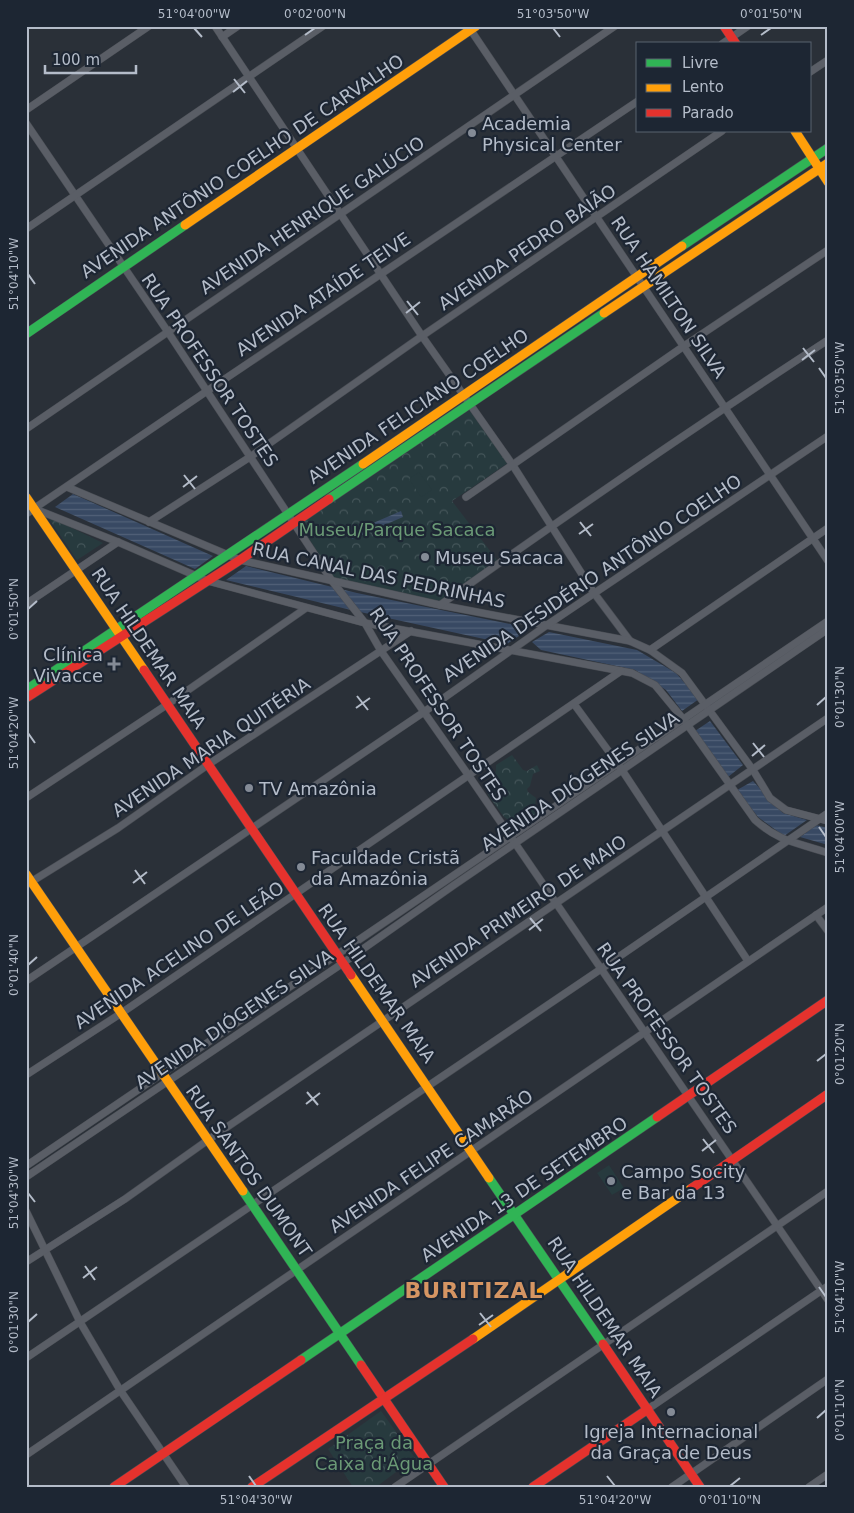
<svg xmlns="http://www.w3.org/2000/svg" width="854" height="1513" viewBox="0 0 854 1513" font-family="'DejaVu Sans',sans-serif">
	<defs>
		<pattern id="forest-crowns" width="20" height="18" patternUnits="userSpaceOnUse" patternTransform="scale(1.25)"><rect width="20" height="18" fill="#273a3e"/><path d="M2 6a3 3 0 1 1 6 0M12 15a3 3 0 1 1 6 0" fill="none" stroke="#445559"/></pattern>
		<pattern id="water-rules" width="6" height="5" patternUnits="userSpaceOnUse" patternTransform="scale(1.25)"><rect width="6" height="5" fill="#384963"/><path d="M0 2.5h6" fill="none" stroke="#526178"/></pattern>
	</defs>
	<rect width="100%" height="100%" fill="#2a3038"/>
	<!-- forest -->
	<g fill="url(#forest-crowns)">
		<polygon points="468,405 508,463 452,501 497,560 439,603 333,578 295,523"/>
		<polygon points="47,516 103,543 77,560"/>
		<path d="M512,755L523,770L527,771L537,765L540,771L533,774L530,786L527,789L528,792L536,798L535,807L539,812L538,816C529,820 520,819 511,822L504,817L488,795L493,784L491,780L496,771V765Z"/>
		<polygon points="381,1411 415,1458 376,1487 353,1487 328,1449"/>
	</g>
	<!-- garden -->
	<g fill="#273a3e">
		<polygon points="419,472 432,490 421,497 409,479"/>
		<polygon points="609,1165 624,1188 612,1195 597,1173"/>
	</g>
	<!-- water -->
	<g fill="url(#water-rules)">
		<polygon points="73,494 213,556 195,569 55,507"/>
		<polygon points="401,511 403,517 352,539 350,533"/>
		<polygon points="246,566 357,593 515,625 525,632 507,644 351,610 226,580"/>
		<polygon points="549,632 637,650 676,673 699,699 682,711 666,690 635,670 541,650 532,642"/>
		<polygon points="710,721 743,765 728,777 695,731"/>
		<polygon points="753,781 783,813 807,820 784,836 758,817 737,790"/>
		<polygon points="816,825 828,828 828,845 800,837"/>
	</g>
	<g fill="none" stroke-linecap="round" stroke-linejoin="round">
		<defs>
			<g id="street">
				<polyline points="215,26 422,336 512,464 594,593 630,641"/>
				<polyline points="468,26 828,561"/>
				<polyline points="222,37 238,26"/>
				<polyline points="722,44 748,26"/>
				<polyline points="810,72 828,60"/>
				<polyline points="26,110 149,26"/>
				<polyline points="26,123 168,332 332,581 365,623 381,651 469,776 828,1300"/>
				<polyline points="26,229 323,26"/>
				<polyline points="26,429 615,26"/>
				<polyline points="67,487 240,560 440,605 630,641 650,650 682,673 753,770 770,798 786,810 828,821"/>
				<polyline points="466,497 684,346 828,250"/>
				<path d="M35,509L118,542L208,581L365,623L632,673L655,685L684,720L755,820C781,843 797,842 828,853"/>
				<polyline points="26,514 207,391 638,101"/>
				<polyline points="149,522 250,457 422,336 722,131"/>
				<polyline points="26,604 118,542"/>
				<path d="M440,605C568,514 697,425 828,340"/>
				<polyline points="650,650 828,528"/>
				<polyline points="574,704 618,764 748,961"/>
				<polyline points="26,798 168,704 306,608"/>
				<polyline points="26,885 118,828 209,764 411,631"/>
				<polyline points="816,915 828,931"/>
				<polyline points="26,981 424,712 547,625 828,436"/>
				<polyline points="26,1075 120,1014 621,671"/>
				<polyline points="26,1166 828,621"/>
				<polyline points="26,1177 343,963 454,885 828,629"/>
				<polyline points="26,1211 80,1322 120,1390 186,1487"/>
				<polyline points="26,1262 125,1199 208,1140 828,718"/>
				<polyline points="26,1358 601,969 828,813"/>
				<polyline points="648,1409 828,1286"/>
				<polyline points="26,1455 828,907"/>
				<polyline points="395,1487 828,1191"/>
				<polyline points="672,1487 828,1379"/>
				<polyline points="809,1487 828,1474"/>
			</g>
			<g id="fast">
				<polyline points="682,246 828,148"/>
				<polyline points="26,334 185,225"/>
				<polyline points="329,499 604,313"/>
				<polyline points="26,690 363,464"/>
				<polyline points="489,1178 603,1344"/>
				<polyline points="243,1191 361,1365"/>
				<polyline points="301,1360 657,1117"/>
			</g>
			<g id="slow">
				<polyline points="795,131 828,182"/>
				<polyline points="185,225 476,26"/>
				<polyline points="604,313 828,163"/>
				<polyline points="363,464 682,246"/>
				<polyline points="26,497 144,670"/>
				<polyline points="26,874 243,1191"/>
				<polyline points="351,975 489,1178"/>
				<polyline points="473,1339 692,1188"/>
			</g>
			<g id="jam">
				<polyline points="724,26 736,44"/>
				<polyline points="144,670 351,975"/>
				<polyline points="26,698 240,560 329,499"/>
				<polyline points="657,1117 828,1000"/>
				<polyline points="692,1188 828,1094"/>
				<polyline points="603,1344 700,1487"/>
				<polyline points="361,1365 444,1487"/>
				<polyline points="114,1487 301,1360"/>
				<polyline points="252,1487 473,1339"/>
				<polyline points="533,1487 648,1409"/>
			</g>
		</defs>
		<!-- street casing -->
		<use href="#street" stroke="#484c53" stroke-width="8"/>
		<!-- fast casing -->
		<use href="#fast" stroke="#484c53" stroke-width="10"/>
		<!-- slow casing -->
		<use href="#slow" stroke="#484c53" stroke-width="10"/>
		<!-- jam casing -->
		<use href="#jam" stroke="#484c53" stroke-width="10"/>
		<!-- street -->
		<use href="#street" stroke="#5a5e66" stroke-width="7"/>
		<!-- fast -->
		<use href="#fast" stroke="#30b455" stroke-width="9"/>
		<!-- slow -->
		<use href="#slow" stroke="#ff9f0a" stroke-width="9"/>
		<!-- jam -->
		<use href="#jam" stroke="#e5322d" stroke-width="9"/>
	</g>
	<!-- ticks -->
	<path fill="none" stroke="#b4bcc9" stroke-width="2" d="M194,28L202,37M553,28L560,37M305,35L315,28M761,35L771,28M234,79L245,93M233,92L247,81M28,274L35,284M407,301L418,315M406,313L420,302M803,348L814,362M802,360L815,350M819,368L826,378M184,475L195,489M183,487L197,476M580,522L591,536M579,534L593,524M28,609L37,601M357,696L368,710M817,705L826,697M356,708L370,698M28,733L35,743M753,743L764,757M752,756L765,745M819,827L826,837M135,870L145,884M133,883L147,872M530,918L541,931M529,930L543,919M28,965L37,957M817,1061L826,1054M307,1092L318,1105M306,1104L320,1093M703,1139L714,1153M702,1151L716,1140M28,1193L35,1202M85,1266L95,1280M83,1278L97,1267M819,1287L826,1297M480,1313L491,1327M28,1322L37,1314M479,1325L493,1315M817,1418L826,1410M249,1476L256,1486M607,1476L615,1486M730,1486L740,1478"/>
	<!-- markers -->
	<g fill="#848b96" stroke="#1d2633" stroke-width="2">
		<circle cx="472" cy="133" r="5"/>
		<circle cx="425" cy="557" r="5"/>
		<path d="M111.5 656.5h5v5h5v5h-5v5h-5v-5h-5v-5h5z"/>
		<circle cx="249" cy="788" r="5"/>
		<circle cx="301" cy="867" r="5"/>
		<circle cx="611" cy="1181" r="5"/>
		<circle cx="671" cy="1412" r="5"/>
	</g>
	<g text-anchor="middle" dominant-baseline="central" stroke-width="4.5" stroke-linejoin="round" paint-order="stroke">
		<!-- poi labels -->
		<g font-size="18" fill="#b4bcc9" stroke="#1d2633" text-anchor="start">
			<text x="482" y="123">Academia<tspan x="482" dy="21">Physical Center</tspan></text>
			<text x="435" y="557">Museu Sacaca</text>
			<text x="103" y="654" text-anchor="end">Clínica<tspan x="103" dy="21">Vivacce</tspan></text>
			<text x="259" y="788">TV Amazônia</text>
			<text x="311" y="857">Faculdade Cristã<tspan x="311" dy="21">da Amazônia</tspan></text>
			<text x="621" y="1171">Campo Socity<tspan x="621" dy="21">e Bar da 13</tspan></text>
			<text x="671" y="1431" text-anchor="middle">Igreja Internacional<tspan x="671" dy="21">da Graça de Deus</tspan></text>
		</g>
		<!-- street labels -->
		<g font-size="18" fill="#b4bcc9" stroke="#1d2633">
			<text transform="translate(242 166) rotate(-34)">AVENIDA ANTÔNIO COELHO DE CARVALHO</text>
			<text transform="translate(312 215) rotate(-34)">AVENIDA HENRIQUE GALÚCIO</text>
			<text transform="translate(527 247) rotate(-34)">AVENIDA PEDRO BAIÃO</text>
			<text transform="translate(323 294) rotate(-34)">AVENIDA ATAÍDE TEIVE</text>
			<text transform="translate(669 297) rotate(56)">RUA HAMILTON SILVA</text>
			<text transform="translate(210 370) rotate(56)">RUA PROFESSOR TOSTES</text>
			<text transform="translate(418 406) rotate(-34)">AVENIDA FELICIANO COELHO</text>
			<text transform="translate(379 575) rotate(12)">RUA CANAL DAS PEDRINHAS</text>
			<text transform="translate(592 578) rotate(-34)">AVENIDA DESIDÉRIO ANTÔNIO COELHO</text>
			<text transform="translate(149 648) rotate(56)">RUA HILDEMAR MAIA</text>
			<text transform="translate(438 704) rotate(56)">RUA PROFESSOR TOSTES</text>
			<text transform="translate(211 747) rotate(-34)">AVENIDA MARIA QUITÉRIA</text>
			<text transform="translate(580 781) rotate(-34)">AVENIDA DIÓGENES SILVA</text>
			<text transform="translate(518 911) rotate(-34)">AVENIDA PRIMEIRO DE MAIO</text>
			<text transform="translate(179 955) rotate(-34)">AVENIDA ACELINO DE LEÃO</text>
			<text transform="translate(377 983) rotate(55)">RUA HILDEMAR MAIA</text>
			<text transform="translate(234 1019) rotate(-34)">AVENIDA DIÓGENES SILVA</text>
			<text transform="translate(667 1038) rotate(55)">RUA PROFESSOR TOSTES</text>
			<text transform="translate(431 1161) rotate(-34)">AVENIDA FELIPE CAMARÃO</text>
			<text transform="translate(249 1171) rotate(55)">RUA SANTOS DUMONT</text>
			<text transform="translate(524 1189) rotate(-34)">AVENIDA 13 DE SETEMBRO</text>
			<text transform="translate(605 1317) rotate(56)">RUA HILDEMAR MAIA</text>
		</g>
		<!-- park labels -->
		<g font-size="18" fill="#6b9a76" stroke="#1d2633">
			<text x="397" y="529">Museu/Parque Sacaca</text>
			<text x="374" y="1442">Praça da<tspan x="374" dy="21">Caixa d'Água</tspan></text>
		</g>
		<!-- district labels -->
		<g font-size="22" font-weight="bold" letter-spacing="1" fill="#d59563" stroke="#1d2633">
			<text x="474" y="1290">BURITIZAL</text>
		</g>
	</g>
	<!-- border -->
	<rect width="854" height="1513" fill="none" stroke="#1d2633" stroke-width="55"/>
	<!-- legend -->
	<rect x="636" y="42" width="175" height="90" fill="#1d2633" stroke="#59626f"/>
	<rect x="646" y="59" width="25" height="8" fill="#30b455" stroke="#59626f"/>
	<text x="682" y="68" font-size="15" fill="#b4bcc9">Livre</text>
	<rect x="646" y="84" width="25" height="8" fill="#ff9f0a" stroke="#59626f"/>
	<text x="682" y="92" font-size="15" fill="#b4bcc9">Lento</text>
	<rect x="646" y="109" width="25" height="8" fill="#e5322d" stroke="#59626f"/>
	<text x="682" y="118" font-size="15" fill="#b4bcc9">Parado</text>
	<!-- scale -->
	<path d="M45 65v8h91v-8" fill="none" stroke="#b4bcc9" stroke-width="2.5"/>
	<text x="52" y="65" font-size="15" fill="#b4bcc9" stroke="#1d2633" stroke-width="4" paint-order="stroke">100 m</text>
	<rect x="28" y="28" width="798" height="1458" fill="none" stroke="#b4bcc9" stroke-width="2"/>
	<g font-size="12" text-anchor="middle" fill="#b4bcc9">
		<text x="194" y="18">51°04'00"W</text>
		<text x="315" y="18">0°02'00"N</text>
		<text x="553" y="18">51°03'50"W</text>
		<text x="771" y="18">0°01'50"N</text>
		<text transform="translate(14 274) rotate(-90)" y="4">51°04'10"W</text>
		<text transform="translate(840 378) rotate(-90)" y="4">51°03'50"W</text>
		<text transform="translate(14 609) rotate(-90)" y="4">0°01'50"N</text>
		<text transform="translate(840 697) rotate(-90)" y="4">0°01'30"N</text>
		<text transform="translate(14 733) rotate(-90)" y="4">51°04'20"W</text>
		<text transform="translate(840 837) rotate(-90)" y="4">51°04'00"W</text>
		<text transform="translate(14 965) rotate(-90)" y="4">0°01'40"N</text>
		<text transform="translate(840 1054) rotate(-90)" y="4">0°01'20"N</text>
		<text transform="translate(14 1193) rotate(-90)" y="4">51°04'30"W</text>
		<text transform="translate(840 1297) rotate(-90)" y="4">51°04'10"W</text>
		<text transform="translate(14 1322) rotate(-90)" y="4">0°01'30"N</text>
		<text transform="translate(840 1410) rotate(-90)" y="4">0°01'10"N</text>
		<text x="256" y="1504">51°04'30"W</text>
		<text x="615" y="1504">51°04'20"W</text>
		<text x="730" y="1504">0°01'10"N</text>
	</g>
</svg>
